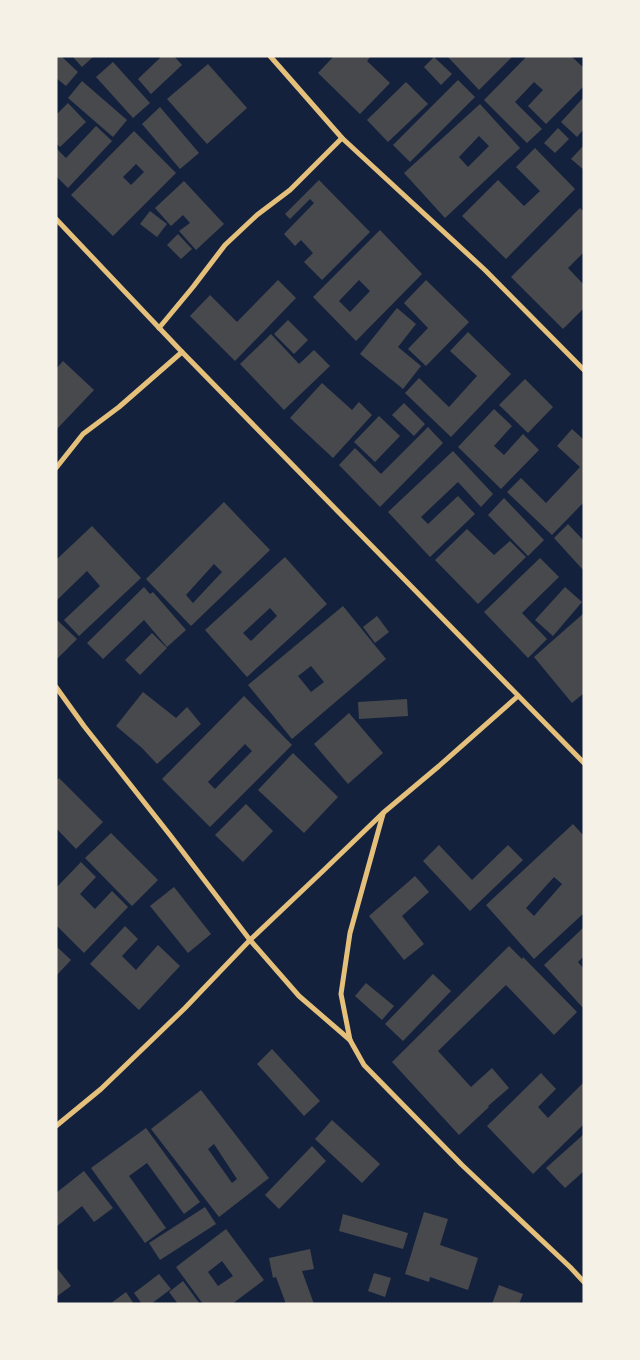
<svg xmlns="http://www.w3.org/2000/svg" width="640" height="1360" viewBox="0 0 640 1360" font-family="'Golos Text',sans-serif">
	<rect width="100%" height="100%" fill="#14213d"/>
	<!-- building -->
	<g fill="#48494c" fill-rule="evenodd">
		<polygon points="56,56 61,56 78,72 66,86 56,78"/>
		<polygon points="72,56 94,56 82,67"/>
		<polygon points="162,56 174,56 182,65 151,94 138,79"/>
		<polygon points="334,56 371,56 367,61 390,83 360,114 318,73"/>
		<polygon points="447,56 513,56 479,90"/>
		<polygon points="527,56 571,56 584,68 584,86 546,124 528,106 543,90 534,82 515,102 542,129 527,143 484,100"/>
		<polygon points="434,57 452,74 441,85 424,67"/>
		<polygon points="113,62 150,103 133,118 96,77"/>
		<polygon points="208,64 247,108 207,144 167,99"/>
		<polygon points="458,80 475,97 410,162 393,145"/>
		<polygon points="82,81 127,120 113,137 68,98"/>
		<polygon points="406,82 428,104 388,142 367,120"/>
		<polygon points="584,97 584,129 577,137 561,122"/>
		<polygon points="68,103 86,122 60,147 56,143 56,115"/>
		<path d="M480,104L520,148L445,218L404,173ZM479,136L489,146L468,167L459,157Z"/>
		<polygon points="160,107 199,153 180,169 142,124"/>
		<polygon points="96,126 112,141 68,188 56,176 56,148 66,158"/>
		<polygon points="558,128 569,139 555,153 544,143"/>
		<path d="M134,131L176,173L113,236L71,195ZM136,164L144,172L131,185L123,177Z"/>
		<polygon points="584,145 584,170 571,159"/>
		<polygon points="535,148 575,189 506,259 462,216 498,180 524,206 540,191 516,167"/>
		<polygon points="319,180 370,232 322,280 304,262 313,253 301,240 295,246 284,234 314,203 310,199 290,219 285,214"/>
		<polygon points="184,181 224,224 196,250 179,231 190,223 183,215 171,226 155,208"/>
		<polygon points="580,208 584,212 584,252 568,268 584,285 584,308 563,329 511,277"/>
		<polygon points="150,211 167,224 157,237 140,224"/>
		<path d="M380,230L422,274L356,341L313,297ZM359,280L370,291L350,312L339,301Z"/>
		<polygon points="178,234 192,249 181,259 167,245"/>
		<polygon points="278,280 296,298 235,361 190,316 210,295 237,322"/>
		<polygon points="426,280 469,322 426,366 408,349 428,328 404,303"/>
		<polygon points="397,308 416,324 398,347 421,366 403,389 360,354"/>
		<polygon points="288,320 308,340 294,354 274,334"/>
		<polygon points="468,332 511,374 451,437 405,393 419,378 449,407 477,376 450,351"/>
		<polygon points="271,334 299,364 314,350 330,366 284,410 240,364"/>
		<polygon points="63,361 94,390 56,430 56,369"/>
		<polygon points="525,379 553,407 528,433 499,405"/>
		<polygon points="322,383 352,410 359,402 372,415 333,458 290,418"/>
		<polygon points="404,403 425,424 414,436 392,415"/>
		<polygon points="494,409 512,426 494,446 504,455 523,434 539,450 501,489 458,447"/>
		<polygon points="379,416 400,436 375,462 354,442"/>
		<polygon points="428,427 443,443 380,507 339,465 355,448 381,474"/>
		<polygon points="572,429 584,440 584,502 552,535 507,492 521,478 546,503 580,467 557,446"/>
		<polygon points="453,451 493,494 481,507 458,482 421,517 428,524 458,496 475,514 430,557 388,512"/>
		<polygon points="504,498 544,540 528,556 488,515"/>
		<path d="M224,502L270,550L191,626L146,579ZM214,564L222,572L193,603L186,595Z"/>
		<polygon points="568,524 584,541 584,571 554,538"/>
		<polygon points="92,526 141,578 79,636 64,620 100,586 87,571 56,601 56,560"/>
		<polygon points="467,529 494,555 510,541 526,557 478,604 435,560"/>
		<path d="M285,557L327,604L247,677L205,630ZM270,608L277,616L251,641L243,633Z"/>
		<polygon points="540,558 559,577 522,613 547,639 528,658 484,612"/>
		<polygon points="144,587 150,594 153,592 186,630 167,647 144,620 103,659 87,643"/>
		<polygon points="565,587 582,602 553,636 535,620"/>
		<path d="M343,606L386,659L292,739L248,685ZM311,666L324,682L311,692L298,676Z"/>
		<polygon points="584,613 584,693 572,703 534,657"/>
		<polygon points="377,616 389,632 375,643 363,627"/>
		<polygon points="56,619 77,639 56,660"/>
		<polygon points="152,633 167,648 140,675 125,660"/>
		<polygon points="143,692 176,718 187,707 201,724 157,764 142,748 116,726"/>
		<path d="M244,696L292,745L210,827L162,779ZM245,744L252,751L215,789L208,782Z"/>
		<polygon points="407,699 408,716 359,719 358,702"/>
		<polygon points="349,713 383,753 348,784 314,744"/>
		<polygon points="293,753 338,797 304,833 258,790"/>
		<polygon points="59,778 103,822 76,849 56,828 56,781"/>
		<polygon points="246,804 273,831 243,862 215,835"/>
		<path d="M573,824L584,836V913L534,959L486,905ZM554,877L562,884L534,916L526,908Z"/>
		<polygon points="111,833 158,880 132,906 85,858"/>
		<polygon points="439,845 472,880 508,845 523,860 470,911 423,861"/>
		<polygon points="81,862 96,877 80,894 95,909 112,891 128,907 84,953 56,925 56,888"/>
		<polygon points="415,876 429,892 402,916 424,944 404,960 369,916"/>
		<polygon points="174,887 211,934 188,953 150,906"/>
		<polygon points="125,926 138,939 122,956 136,970 158,945 180,966 139,1010 90,964"/>
		<polygon points="584,927 584,956 578,962 584,969 584,1009 544,965"/>
		<polygon points="56,946 71,960 56,976"/>
		<polygon points="509,946 522,959 523,957 577,1012 554,1035 506,985 438,1051 471,1087 492,1068 509,1088 488,1106 489,1107 459,1135 392,1062"/>
		<polygon points="433,974 451,991 403,1041 385,1024"/>
		<polygon points="366,983 394,1006 382,1020 355,996"/>
		<polygon points="272,1049 320,1101 304,1116 257,1064"/>
		<polygon points="541,1073 556,1089 538,1107 548,1118 584,1082 584,1124 533,1174 487,1126"/>
		<path d="M201,1090L269,1178L219,1217L151,1129ZM214,1144L237,1179L232,1183L208,1149Z"/>
		<polygon points="332,1120 380,1164 362,1183 315,1139"/>
		<polygon points="146,1128 200,1202 184,1214 147,1163 129,1176 166,1228 145,1243 91,1168"/>
		<polygon points="584,1134 584,1171 565,1188 546,1168"/>
		<polygon points="312,1146 326,1161 279,1209 265,1195"/>
		<polygon points="84,1171 113,1208 94,1222 82,1206 56,1227 56,1193"/>
		<polygon points="205,1207 216,1224 160,1260 149,1243"/>
		<polygon points="424,1212 448,1219 440,1245 478,1258 468,1290 430,1277 429,1282 405,1274"/>
		<polygon points="343,1214 408,1233 403,1249 339,1231"/>
		<path d="M226,1229L264,1280L232,1304H203L176,1267ZM222,1261L233,1276L218,1286L208,1272Z"/>
		<polygon points="310,1249 314,1269 302,1271 314,1304 286,1304 276,1277 273,1278 269,1258"/>
		<polygon points="56,1267 71,1286 56,1297"/>
		<polygon points="374,1273 391,1278 385,1297 368,1291"/>
		<polygon points="159,1274 171,1289 151,1304 142,1304 134,1293"/>
		<polygon points="183,1281 200,1304 178,1304 169,1292"/>
		<polygon points="499,1285 523,1294 519,1304 492,1304"/>
		<polygon points="126,1292 134,1304 110,1304"/>
	</g>
	<g fill="none" stroke-linecap="round" stroke-linejoin="round">
		<!-- minor -->
		<g stroke="#e5c07b" stroke-width="5">
			<polyline points="270,56 342,138 485,270 584,370"/>
			<polyline points="56,219 182,352 584,763"/>
			<polyline points="159,328 193,287 225,245 257,215 290,190 342,138"/>
			<polyline points="56,468 83,434 119,407 182,352"/>
			<polyline points="56,687 84,726 170,835 250,940 299,996 350,1040"/>
			<polyline points="383,814 350,933 341,994 350,1040 364,1065 462,1165 570,1267 584,1282"/>
			<polyline points="56,1126 101,1089 185,1008 250,940 325,869 383,813 439,766 518,696"/>
		</g>
	</g>
	<!-- border -->
	<rect width="640" height="1360" fill="none" stroke="#f6f1e7" stroke-width="115"/>
</svg>
